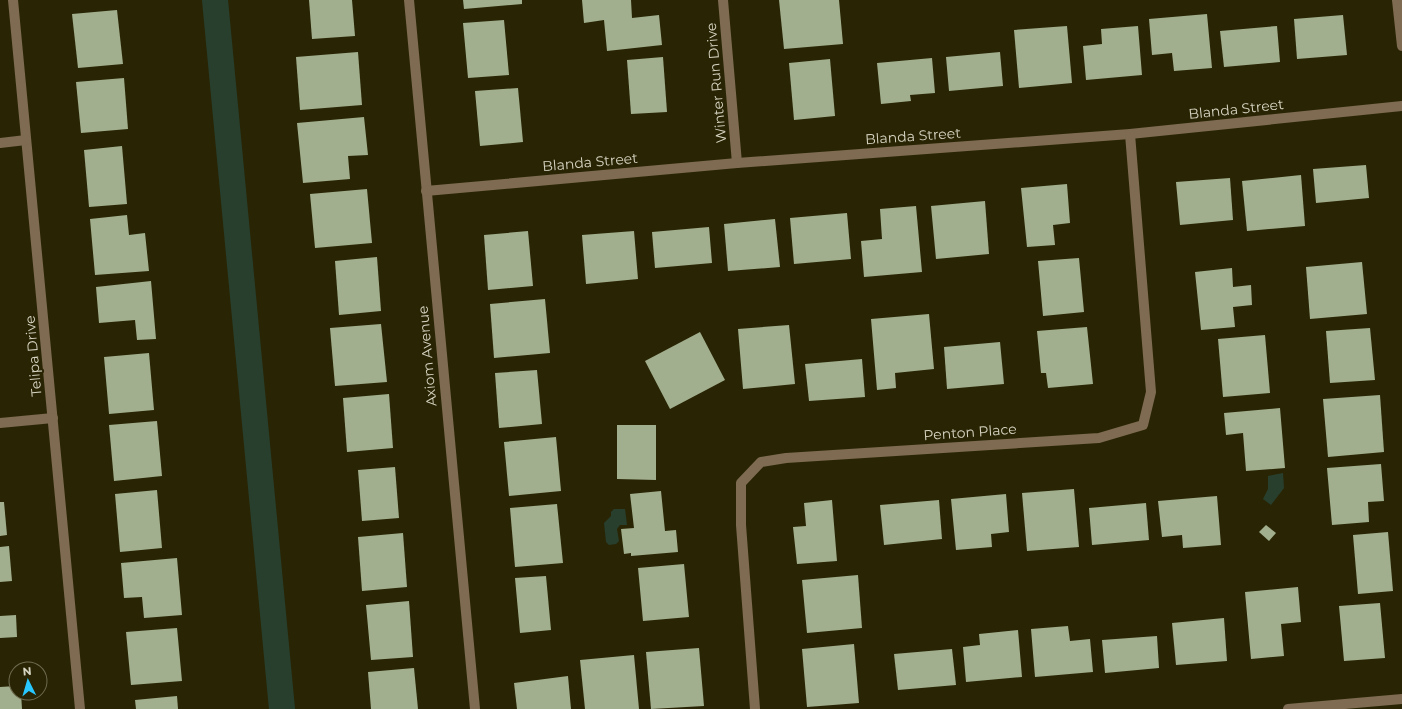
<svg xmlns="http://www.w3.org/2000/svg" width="1402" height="709" viewBox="0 0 1402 709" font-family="Montserrat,sans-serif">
	<rect width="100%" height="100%" fill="#292504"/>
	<!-- water -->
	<g fill="#283f2e">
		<polygon points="1283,473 1284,488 1271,505 1263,499 1268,489 1268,476"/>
		<polygon points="614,509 625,509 627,525 620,525 617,529 619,541 616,544 609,545 606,542 604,523 611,516 611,512"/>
	</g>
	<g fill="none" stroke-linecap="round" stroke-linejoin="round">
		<!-- canal -->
		<polyline stroke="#283f2e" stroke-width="26" points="215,0 282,709"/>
	</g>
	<!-- building -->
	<g fill="#a1af8e">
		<polygon points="309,0 352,0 355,36 312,39"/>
		<polygon points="463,0 522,0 522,4 464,9"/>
		<polygon points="582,0 631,0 632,18 659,15 662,45 607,51 604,20 584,23"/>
		<polygon points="779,0 839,0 843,44 784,49"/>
		<polygon points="117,10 123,64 78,68 72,14"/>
		<polygon points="1207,14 1212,68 1174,71 1172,53 1152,55 1149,19"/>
		<polygon points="1343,15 1347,55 1297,59 1294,19"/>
		<polygon points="504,20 509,75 468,78 463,23"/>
		<polygon points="1067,26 1072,83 1019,88 1014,30"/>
		<polygon points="1138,26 1142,75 1086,80 1083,46 1102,44 1101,29"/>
		<polygon points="1277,26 1280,62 1224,67 1220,31"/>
		<polygon points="358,52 362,105 300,110 296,57"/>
		<polygon points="1000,52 1003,86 949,91 946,57"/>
		<polygon points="663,57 667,112 631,114 627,60"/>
		<polygon points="932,58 935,93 910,95 911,101 881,104 877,63"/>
		<polygon points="830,59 835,116 794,120 789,63"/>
		<polygon points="124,78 128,129 81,133 76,82"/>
		<polygon points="518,88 523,142 480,146 475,91"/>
		<polygon points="364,117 368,155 348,156 350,179 303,183 297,123"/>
		<polygon points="122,146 127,204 89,207 84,150"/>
		<polygon points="1366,165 1369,198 1316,203 1313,169"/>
		<polygon points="1301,175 1305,226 1247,231 1242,181"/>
		<polygon points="1230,178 1233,220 1180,225 1176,182"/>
		<polygon points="1067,184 1070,223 1053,225 1055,245 1027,247 1021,188"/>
		<polygon points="367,189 372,243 315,248 310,194"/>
		<polygon points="985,201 989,254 936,259 931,206"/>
		<polygon points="916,206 922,272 864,277 861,241 882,239 880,209"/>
		<polygon points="847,213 851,259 794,264 790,218"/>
		<polygon points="127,215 129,235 145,233 149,271 95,275 90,219"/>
		<polygon points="775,219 780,267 728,271 724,224"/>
		<polygon points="709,227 712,263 655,268 652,232"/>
		<polygon points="528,231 533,286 488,290 484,235"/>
		<polygon points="634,231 638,279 586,284 582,235"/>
		<polygon points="377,257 381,311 339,315 335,261"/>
		<polygon points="1079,258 1084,312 1043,316 1038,261"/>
		<polygon points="1362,262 1367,314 1310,319 1306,267"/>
		<polygon points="1232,268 1233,287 1251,285 1252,305 1233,307 1235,327 1201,330 1195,272"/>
		<polygon points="151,281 156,339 137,340 135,320 99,323 96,287"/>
		<polygon points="545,299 550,353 494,358 490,304"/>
		<polygon points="929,314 934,369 895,373 896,388 877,390 871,319"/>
		<polygon points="381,324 387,382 335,386 330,328"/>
		<polygon points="789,325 795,384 743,389 738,329"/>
		<polygon points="1087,327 1093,384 1048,388 1046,373 1041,373 1037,331"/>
		<polygon points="1370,328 1375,380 1330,383 1326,331"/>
		<polygon points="700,332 725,380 670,409 645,361"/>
		<polygon points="1265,335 1270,393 1223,397 1218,339"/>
		<polygon points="1000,342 1004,384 947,389 944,347"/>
		<polygon points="149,353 154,410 109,414 104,357"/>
		<polygon points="862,359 865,397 809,401 805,364"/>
		<polygon points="537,370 542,424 499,428 495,373"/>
		<polygon points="389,394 393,448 347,452 343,398"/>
		<polygon points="1380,395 1384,452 1328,457 1323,399"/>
		<polygon points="1280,408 1285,468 1246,471 1243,433 1226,435 1224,413"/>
		<polygon points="157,421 162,476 114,481 109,425"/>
		<polygon points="617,425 656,425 656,480 617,479"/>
		<polygon points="556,437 561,491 509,496 504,442"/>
		<polygon points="1381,464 1384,501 1368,502 1369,522 1332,525 1327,468"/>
		<polygon points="395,467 399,518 362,521 358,470"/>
		<polygon points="1074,489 1079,547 1027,551 1022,493"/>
		<polygon points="157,490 162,548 120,552 115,494"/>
		<polygon points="661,491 665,531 676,530 678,552 631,556 631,553 624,554 621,529 634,528 630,494"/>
		<polygon points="1006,494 1009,532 991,534 992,547 956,550 951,499"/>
		<polygon points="1217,496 1221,545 1183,548 1182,535 1162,537 1158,501"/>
		<polygon points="832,500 837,561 797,564 793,527 806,526 804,503"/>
		<polygon points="939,500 942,539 884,545 880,505"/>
		<polygon points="0,502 4,502 7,535 0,536"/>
		<polygon points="1146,503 1149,540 1092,545 1089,508"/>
		<polygon points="557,504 563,563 515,567 510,508"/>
		<polygon points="1266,525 1276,533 1269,541 1259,532"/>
		<polygon points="1388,532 1393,591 1358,594 1353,535"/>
		<polygon points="403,533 407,587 362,591 358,537"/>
		<polygon points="9,546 12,581 0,582 0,547"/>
		<polygon points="177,558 182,615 144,618 142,597 124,598 121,563"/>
		<polygon points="684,564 689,617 643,621 638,568"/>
		<polygon points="858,575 862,628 807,633 802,580"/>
		<polygon points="546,576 551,630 520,633 515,578"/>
		<polygon points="1298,587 1301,622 1281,624 1284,656 1251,659 1245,592"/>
		<polygon points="409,601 413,657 371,660 366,605"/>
		<polygon points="1380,603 1385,658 1344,661 1339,606"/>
		<polygon points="16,615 17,637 0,638 0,616"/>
		<polygon points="1224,618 1227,661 1176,665 1172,623"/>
		<polygon points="1068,626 1070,641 1090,639 1093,672 1035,677 1031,629"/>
		<polygon points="177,628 182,681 131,685 126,632"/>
		<polygon points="1018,630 1022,677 966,682 963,647 980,645 979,634"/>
		<polygon points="1157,636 1159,668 1105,673 1102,640"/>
		<polygon points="854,644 859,703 807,707 802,649"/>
		<polygon points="699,648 704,706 651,709 646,652"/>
		<polygon points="952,649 956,685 898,690 894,654"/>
		<polygon points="634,655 639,709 585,709 580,660"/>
		<polygon points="414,668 418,709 371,709 368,672"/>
		<polygon points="568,676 571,709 517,709 514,683"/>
		<polygon points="16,686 16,693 21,693 22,709 0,709 0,687"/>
		<polygon points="177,696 178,709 136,709 135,700"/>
	</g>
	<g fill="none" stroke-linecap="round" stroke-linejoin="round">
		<!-- minor -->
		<g stroke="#7e6b51" stroke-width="10">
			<polyline points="13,0 80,709"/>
			<polyline points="409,0 475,709"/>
			<polyline points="723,0 737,163"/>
			<polyline points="1397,0 1402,46"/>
			<polyline points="0,143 26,140"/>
			<polyline points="426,191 737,163 1130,134 1402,106"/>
			<polyline points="0,423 53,418"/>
			<polyline points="755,709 741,525 741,483 761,462 786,458 1099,438 1143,425 1151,392 1130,134"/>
			<polyline points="1288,709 1402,699"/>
		</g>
	</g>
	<g text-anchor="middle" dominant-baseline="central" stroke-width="4" stroke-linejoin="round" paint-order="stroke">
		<!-- street labels -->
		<g font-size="14" fill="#d7d5c3" stroke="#292504">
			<text transform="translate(716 83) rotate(-95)">Winter Run Drive</text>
			<text transform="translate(1236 109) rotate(-6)">Blanda Street</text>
			<text transform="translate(913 136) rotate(-4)">Blanda Street</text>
			<text transform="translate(590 162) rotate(-5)">Blanda Street</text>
			<text transform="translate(33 356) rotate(-95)">Telipa Drive</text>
			<text transform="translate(427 356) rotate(-95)">Axiom Avenue</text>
			<text transform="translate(970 432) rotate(-4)">Penton Place</text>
		</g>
	</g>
	<!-- north arrow -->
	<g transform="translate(28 681) rotate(355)"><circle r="19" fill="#292504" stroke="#6f6b50"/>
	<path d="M0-3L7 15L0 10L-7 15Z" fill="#28c8ff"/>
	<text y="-6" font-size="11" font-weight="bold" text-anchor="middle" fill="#d7d5c3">N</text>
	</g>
</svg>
